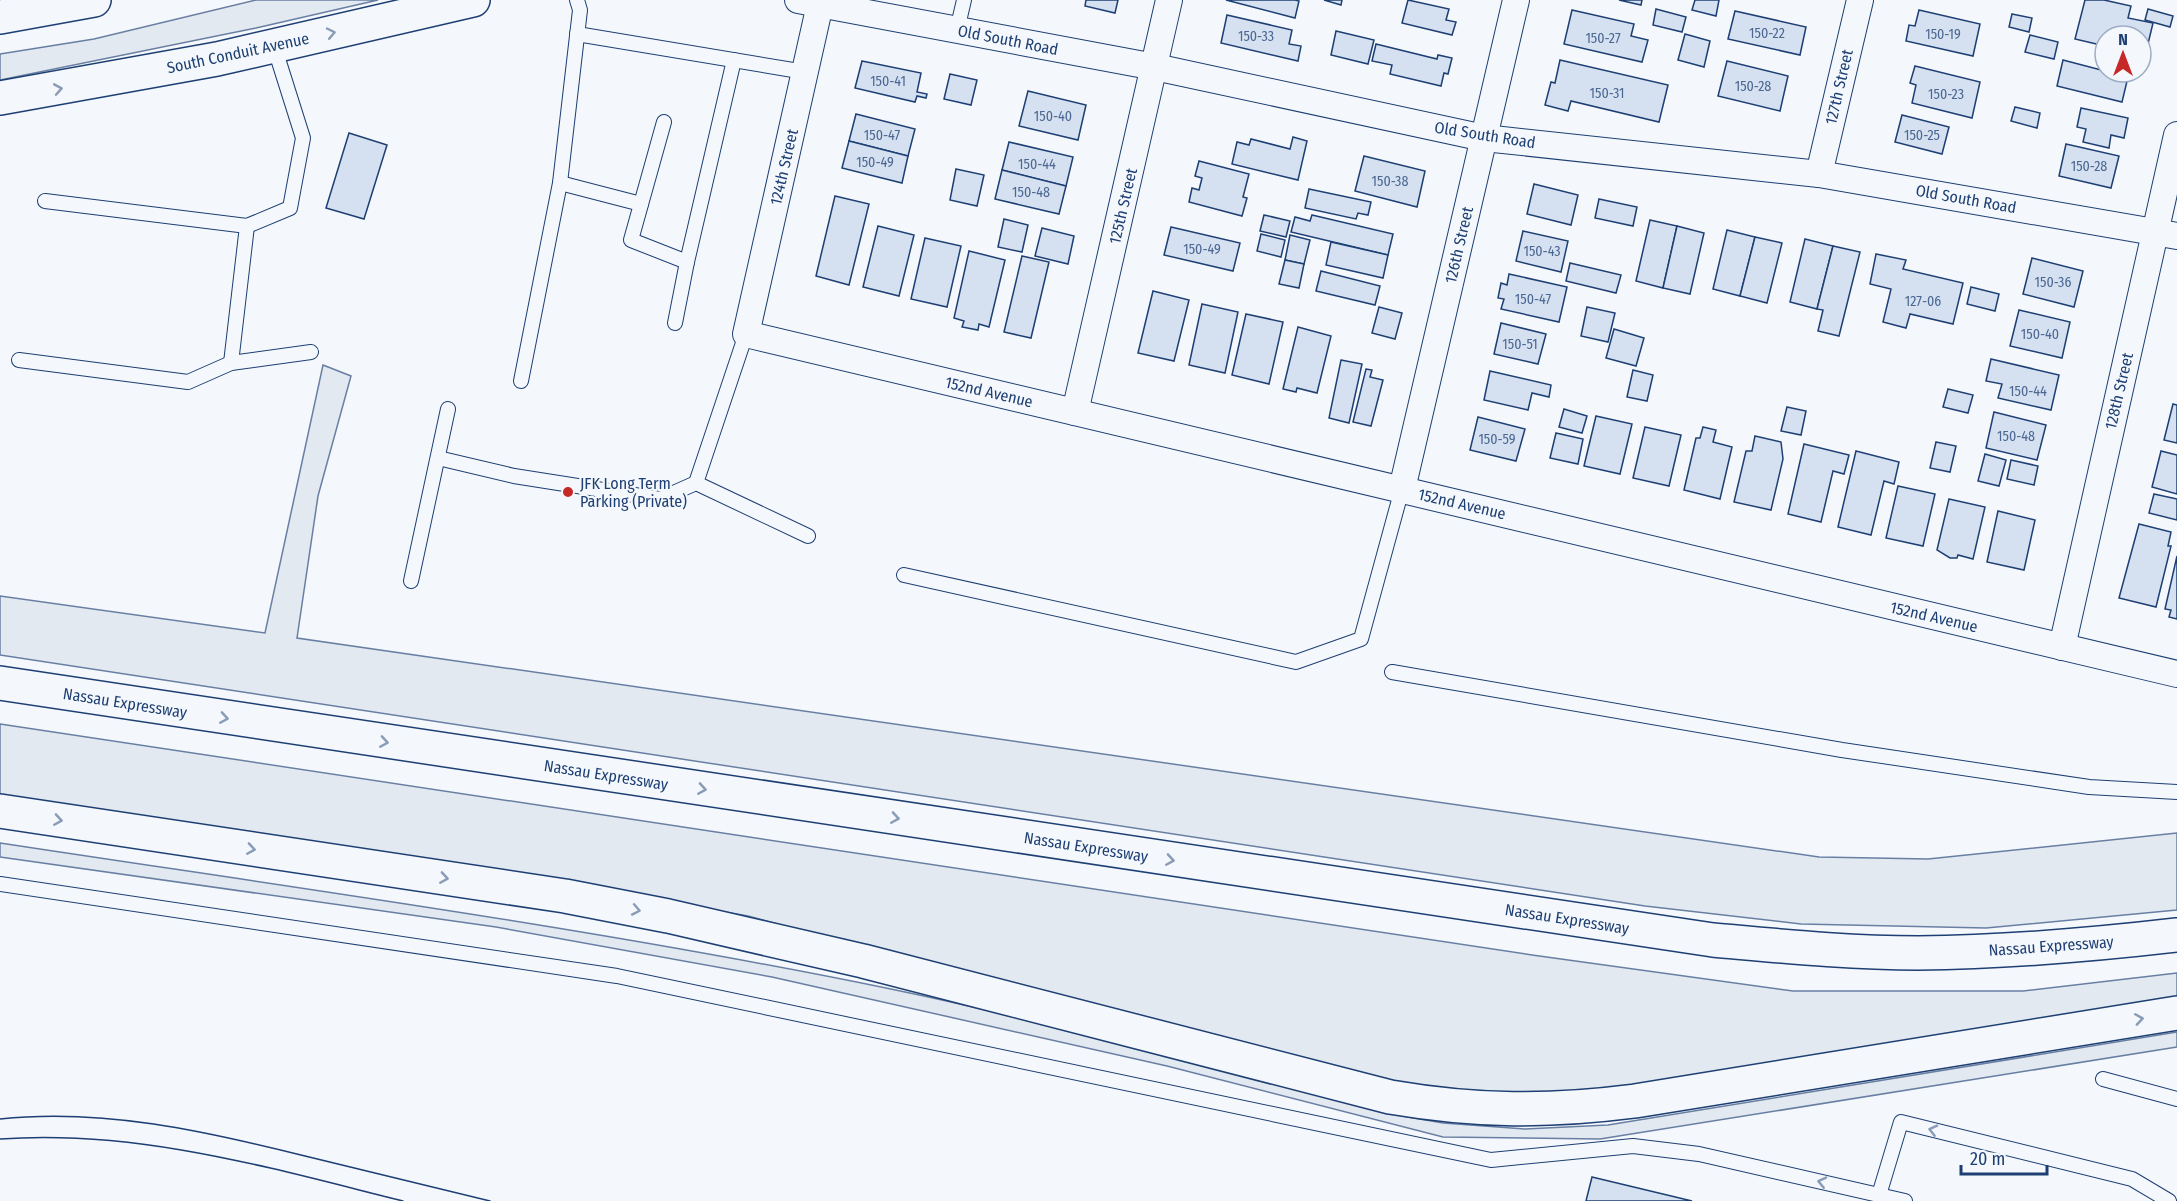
<svg xmlns="http://www.w3.org/2000/svg" width="2177" height="1201" viewBox="0 0 2177 1201" font-family="'Fira Sans Condensed',sans-serif">
	<rect width="100%" height="100%" fill="#f4f7fb"/>
	<!-- green -->
	<g fill="#e3e9f0" stroke="#687fa3" stroke-width="1.5">
		<polygon points="256,0 378,0 256,28 0,80 0,54 94,39"/>
		<polygon points="323,365 351,376 318,496 297,638 1819,857 1928,859 2177,833 2177,910 1986,928 1801,924 1645,906 0,655 0,596 265,633"/>
		<polygon points="0,724 1532,955 1793,991 2023,991 2177,973 2177,1005 1599,1099 1389,1087 1061,1002 748,916 479,869 0,797"/>
		<path d="M0,843C296,888 593,928 886,988C1056,1023 1223,1071 1391,1114L1443,1123L1525,1129L1608,1125L2177,1032V1047L1600,1139L1443,1137L1167,1066L772,977L496,927L0,857Z"/>
	</g>
	<!-- building -->
	<g fill="#d5e0f0" stroke="#1d3f73" stroke-width="1.5">
		<polygon points="1086,0 1118,0 1115,13 1085,6"/>
		<polygon points="1226,0 1295,0 1299,1 1295,18"/>
		<polygon points="1324,0 1342,0 1341,5"/>
		<polygon points="1408,0 1449,9 1446,20 1456,22 1452,35 1402,23"/>
		<polygon points="1619,0 1642,0 1641,5"/>
		<polygon points="1695,0 1719,0 1716,16 1692,10"/>
		<polygon points="2085,0 2104,0 2131,6 2128,18 2153,23 2146,52 2141,51 2141,36 2105,36 2105,46 2075,39"/>
		<polygon points="1656,9 1686,17 1682,32 1653,25"/>
		<polygon points="2148,9 2173,16 2170,27 2145,20"/>
		<polygon points="1572,10 1634,24 1631,36 1648,40 1642,62 1564,44"/>
		<polygon points="1919,10 1980,24 1973,56 1906,41 1909,25 1915,26"/>
		<polygon points="1735,11 1806,27 1800,55 1728,39"/>
		<polygon points="2012,14 2032,18 2029,32 2009,27"/>
		<polygon points="1227,15 1292,30 1289,44 1301,46 1298,61 1221,43"/>
		<polygon points="1336,31 1374,40 1368,64 1331,55"/>
		<polygon points="1685,34 1710,41 1704,67 1678,60"/>
		<polygon points="2030,35 2058,42 2054,59 2025,52"/>
		<polygon points="1376,44 1437,59 1438,55 1452,58 1448,74 1444,73 1441,86 1390,74 1392,65 1372,61"/>
		<polygon points="1560,60 1668,85 1659,122 1571,101 1568,111 1545,105 1551,82 1555,83"/>
		<polygon points="2063,60 2128,77 2122,102 2057,86"/>
		<polygon points="862,61 921,73 917,92 927,94 926,98 917,96 915,102 855,88"/>
		<polygon points="1727,61 1788,76 1780,111 1718,96"/>
		<polygon points="1915,66 1980,82 1972,118 1912,103 1916,85 1910,83"/>
		<polygon points="950,74 977,80 971,105 944,99"/>
		<polygon points="1028,91 1086,105 1078,140 1019,126"/>
		<polygon points="2015,107 2040,113 2037,128 2011,121"/>
		<polygon points="2081,108 2128,118 2124,138 2111,135 2109,148 2083,142 2086,129 2077,127"/>
		<polygon points="856,114 915,129 908,156 849,141"/>
		<polygon points="1902,115 1949,127 1942,154 1895,142"/>
		<polygon points="349,133 387,145 364,219 326,208"/>
		<polygon points="1293,137 1307,141 1298,180 1232,164 1237,142 1249,145 1251,139 1290,149"/>
		<polygon points="849,141 908,156 902,183 842,168"/>
		<polygon points="1009,142 1073,157 1066,186 1002,170"/>
		<polygon points="2066,144 2119,156 2111,188 2059,176"/>
		<polygon points="1364,156 1425,171 1417,207 1355,191"/>
		<polygon points="1199,161 1249,174 1243,197 1247,198 1242,216 1189,202 1192,188 1199,190 1202,178 1195,176"/>
		<polygon points="956,169 984,175 977,206 950,200"/>
		<polygon points="1002,170 1066,186 1059,214 995,199"/>
		<polygon points="1534,184 1578,195 1571,225 1527,214"/>
		<polygon points="1309,189 1371,202 1368,215 1358,213 1356,219 1305,208"/>
		<polygon points="835,196 869,204 849,285 816,276"/>
		<polygon points="1599,199 1637,207 1633,226 1595,218"/>
		<polygon points="1264,215 1290,221 1286,237 1260,231"/>
		<polygon points="1312,215 1393,234 1388,255 1291,232 1295,217 1310,221"/>
		<polygon points="1004,219 1028,225 1022,252 998,247"/>
		<polygon points="1650,220 1677,226 1663,288 1636,281"/>
		<polygon points="878,226 914,235 899,296 863,287"/>
		<polygon points="1677,226 1704,233 1690,294 1663,288"/>
		<polygon points="1171,227 1240,243 1233,271 1164,255"/>
		<polygon points="1042,228 1074,236 1068,264 1035,256"/>
		<polygon points="1727,230 1755,237 1740,296 1713,289"/>
		<polygon points="1523,231 1568,241 1561,272 1516,261"/>
		<polygon points="1261,234 1285,240 1281,257 1257,251"/>
		<polygon points="1290,235 1310,240 1304,264 1285,260"/>
		<polygon points="1755,237 1782,243 1767,303 1740,296"/>
		<polygon points="925,238 961,246 947,307 911,299"/>
		<polygon points="1805,239 1833,246 1817,309 1790,302"/>
		<polygon points="1331,242 1388,255 1383,278 1326,265"/>
		<polygon points="1833,246 1860,252 1839,336 1818,331 1823,310 1817,309"/>
		<polygon points="969,251 1005,260 989,327 979,324 978,330 962,327 964,321 954,318"/>
		<polygon points="1876,254 1906,260 1903,269 1963,283 1953,324 1910,314 1906,328 1883,322 1891,289 1870,284"/>
		<polygon points="1022,256 1049,262 1031,338 1004,332"/>
		<polygon points="2032,258 2083,271 2074,307 2023,294"/>
		<polygon points="1285,260 1304,264 1299,288 1279,284"/>
		<polygon points="1570,263 1621,275 1616,293 1566,281"/>
		<polygon points="1321,271 1380,286 1375,305 1316,291"/>
		<polygon points="1509,274 1567,287 1559,322 1501,309 1504,299 1498,298 1501,283 1507,285"/>
		<polygon points="1971,287 1999,294 1995,311 1967,304"/>
		<polygon points="1153,291 1189,300 1174,361 1138,353"/>
		<polygon points="1202,304 1238,312 1225,373 1189,365"/>
		<polygon points="1379,307 1402,313 1395,339 1372,333"/>
		<polygon points="1587,307 1615,313 1608,342 1581,336"/>
		<polygon points="2019,310 2070,322 2062,358 2010,346"/>
		<polygon points="1246,314 1283,322 1269,384 1232,375"/>
		<polygon points="1501,323 1546,334 1538,364 1494,354"/>
		<polygon points="1298,327 1331,336 1317,393 1297,388 1296,392 1283,389"/>
		<polygon points="1614,329 1644,338 1636,366 1606,358"/>
		<polygon points="1991,359 2059,375 2051,410 1998,398 2002,384 1986,381"/>
		<polygon points="1341,360 1362,364 1349,423 1329,418"/>
		<polygon points="1366,369 1372,370 1370,377 1383,380 1371,426 1353,422"/>
		<polygon points="1633,370 1653,375 1647,401 1627,397"/>
		<polygon points="1490,371 1551,385 1549,397 1532,393 1528,410 1484,400"/>
		<polygon points="1948,389 1973,395 1968,413 1943,407"/>
		<polygon points="2173,404 2177,405 2177,443 2164,440"/>
		<polygon points="1787,407 1806,411 1801,435 1781,431"/>
		<polygon points="1564,409 1587,416 1582,433 1559,427"/>
		<polygon points="1994,412 2046,425 2037,460 1986,448"/>
		<polygon points="1596,416 1632,424 1620,474 1584,466"/>
		<polygon points="1478,417 1525,429 1516,461 1470,450"/>
		<polygon points="1645,427 1681,435 1669,486 1633,478"/>
		<polygon points="1703,427 1716,430 1713,442 1732,447 1720,499 1684,490 1696,438 1700,438"/>
		<polygon points="1556,433 1583,439 1578,464 1550,458"/>
		<polygon points="1755,436 1781,442 1783,459 1771,510 1734,502 1746,451 1752,451"/>
		<polygon points="1936,442 1956,446 1950,472 1930,468"/>
		<polygon points="1804,444 1849,455 1844,474 1833,471 1821,522 1788,514"/>
		<polygon points="1856,451 1899,462 1894,484 1884,481 1871,535 1838,527"/>
		<polygon points="2161,451 2177,455 2177,494 2152,487"/>
		<polygon points="1985,454 2006,460 1999,486 1978,481"/>
		<polygon points="2011,460 2038,466 2034,485 2007,479"/>
		<polygon points="1898,486 1935,494 1923,546 1886,538"/>
		<polygon points="2154,494 2177,499 2177,520 2149,513"/>
		<polygon points="1949,499 1985,507 1973,559 1958,555 1957,558 1950,558 1937,550"/>
		<polygon points="1998,511 2035,520 2024,570 1987,562"/>
		<polygon points="2139,524 2171,532 2168,546 2171,546 2156,607 2119,598"/>
		<polygon points="2177,556 2177,619 2169,617 2171,610 2165,609"/>
		<polygon points="1592,1177 1692,1201 1586,1201"/>
	</g>
	<g fill="none" stroke-linecap="round" stroke-linejoin="round">
		<defs>
			<g id="lane">
				<polyline points="957,30 964,0"/>
				<polyline points="577,34 805,72"/>
				<polyline points="664,122 631,240 687,262 734,60"/>
				<polyline points="560,183 641,204"/>
				<polyline points="45,201 247,226 290,208 303,138 274,46"/>
				<polyline points="675,323 687,262"/>
				<polyline points="19,360 188,382 231,363 311,352"/>
				<polyline points="231,363 247,226"/>
				<polyline points="521,381 560,183 580,10 577,0"/>
				<polyline points="438,458 514,476 660,499 696,483 808,536"/>
				<polyline points="696,483 746,334"/>
				<polyline points="904,575 1296,662 1361,639 1402,489"/>
				<polyline points="411,581 448,409"/>
				<polyline points="1392,672 1842,750 2089,787 2177,792"/>
				<polyline points="0,884 617,976 1491,1160 1633,1146 1699,1154 1905,1201"/>
				<polyline points="2103,1079 2177,1099"/>
				<polyline points="1879,1195 1901,1122 2132,1179 2169,1201"/>
			</g>
			<g id="street">
				<polyline points="798,0 1155,67 1484,138 1819,174 2177,236"/>
				<polyline points="821,0 746,334 2177,674"/>
				<polyline points="1819,174 1860,0"/>
				<polyline points="1075,412 1169,0"/>
				<polyline points="1402,489 1516,0"/>
				<polyline points="2062,647 2177,135"/>
			</g>
			<polyline id="primary" points="0,98 217,59 473,0"/>
			<g id="highway">
				<polyline points="0,17 94,0"/>
				<path d="M0,683L1713,940C1781,946 1849,953 1918,953C2004,952 2091,945 2177,935"/>
				<path d="M0,811L565,896L668,916L863,961L1390,1097C1478,1112 1548,1112 1635,1101L2177,1013"/>
			</g>
		</defs>
		<!-- lane casing -->
		<use href="#lane" stroke="#1d3f73" stroke-width="16"/>
		<!-- street casing -->
		<use href="#street" stroke="#1d3f73" stroke-width="28"/>
		<!-- primary casing -->
		<use href="#primary" stroke="#1d3f73" stroke-width="36"/>
		<!-- highway casing -->
		<use href="#highway" stroke="#1d3f73" stroke-width="36"/>
		<!-- lane -->
		<use href="#lane" stroke="#f4f7fb" stroke-width="14"/>
		<!-- street -->
		<use href="#street" stroke="#f4f7fb" stroke-width="26"/>
		<!-- primary -->
		<use href="#primary" stroke="#f4f7fb" stroke-width="33"/>
		<!-- highway -->
		<use href="#highway" stroke="#f4f7fb" stroke-width="33"/>
		<!-- tram -->
		<g stroke="#1d3f73" stroke-width="1.5">
			<path d="M0,1119C103,1108 205,1131 305,1156C367,1171 428,1186 490,1201"/>
			<path d="M0,1139C138,1129 270,1168 403,1201"/>
		</g>
	</g>
	<!-- one-way arrows -->
	<defs><path id="oneway-chevron" d="M-2-3.5L2.5 0L-2 3.5" fill="none" stroke-width="1.6" stroke-linecap="round" stroke-linejoin="round" transform="scale(1.5)"/></defs>
	<g stroke="#889bb7">
		<use href="#oneway-chevron" transform="translate(331 33) rotate(-12)"/>
		<use href="#oneway-chevron" transform="translate(58 89) rotate(-10)"/>
		<use href="#oneway-chevron" transform="translate(224 718) rotate(9)"/>
		<use href="#oneway-chevron" transform="translate(384 742) rotate(9)"/>
		<use href="#oneway-chevron" transform="translate(702 789) rotate(9)"/>
		<use href="#oneway-chevron" transform="translate(895 818) rotate(9)"/>
		<use href="#oneway-chevron" transform="translate(58 820) rotate(9)"/>
		<use href="#oneway-chevron" transform="translate(251 849) rotate(9)"/>
		<use href="#oneway-chevron" transform="translate(1170 860) rotate(9)"/>
		<use href="#oneway-chevron" transform="translate(444 878) rotate(9)"/>
		<use href="#oneway-chevron" transform="translate(636 910) rotate(11)"/>
		<use href="#oneway-chevron" transform="translate(2139 1019) rotate(-9)"/>
		<use href="#oneway-chevron" transform="translate(1933 1130) rotate(-166)"/>
		<use href="#oneway-chevron" transform="translate(1822 1182) rotate(-167)"/>
	</g>
	<!-- markers -->
	<circle fill="#c62828" stroke="#f4f7fb" stroke-width="2" cx="568" cy="492" r="6"/>
	<g text-anchor="middle" dominant-baseline="central" stroke-width="4.5" stroke-linejoin="round" paint-order="stroke">
		<!-- number labels -->
		<g font-size="14" fill="#4b6792">
			<text x="1767" y="33">150-22</text>
			<text x="1943" y="34">150-19</text>
			<text x="1256" y="36">150-33</text>
			<text x="1603" y="38">150-27</text>
			<text x="888" y="81">150-41</text>
			<text x="1753" y="86">150-28</text>
			<text x="1607" y="93">150-31</text>
			<text x="1946" y="94">150-23</text>
			<text x="1053" y="116">150-40</text>
			<text x="882" y="135">150-47</text>
			<text x="1922" y="135">150-25</text>
			<text x="875" y="162">150-49</text>
			<text x="1037" y="164">150-44</text>
			<text x="2089" y="166">150-28</text>
			<text x="1390" y="181">150-38</text>
			<text x="1031" y="192">150-48</text>
			<text x="1202" y="249">150-49</text>
			<text x="1542" y="251">150-43</text>
			<text x="2053" y="282">150-36</text>
			<text x="1533" y="299">150-47</text>
			<text x="1923" y="301">127-06</text>
			<text x="2040" y="334">150-40</text>
			<text x="1520" y="344">150-51</text>
			<text x="2028" y="391">150-44</text>
			<text x="2016" y="436">150-48</text>
			<text x="1497" y="439">150-59</text>
		</g>
		<!-- street labels -->
		<g font-size="16" fill="#1d3f73" stroke="#f4f7fb">
			<text transform="translate(1008 40) rotate(11)">Old South Road</text>
			<text transform="translate(238 53) rotate(-12)">South Conduit Avenue</text>
			<text transform="translate(1839 87) rotate(-77)">127th Street</text>
			<text transform="translate(1485 135) rotate(9)">Old South Road</text>
			<text transform="translate(784 167) rotate(-77)">124th Street</text>
			<text transform="translate(1966 199) rotate(10)">Old South Road</text>
			<text transform="translate(1123 206) rotate(-77)">125th Street</text>
			<text transform="translate(1459 245) rotate(-77)">126th Street</text>
			<text transform="translate(2119 391) rotate(-77)">128th Street</text>
			<text transform="translate(989 392) rotate(13)">152nd Avenue</text>
			<text transform="translate(1462 504) rotate(13)">152nd Avenue</text>
			<text transform="translate(1934 617) rotate(13)">152nd Avenue</text>
			<text transform="translate(125 703) rotate(9)">Nassau Expressway</text>
			<text transform="translate(606 775) rotate(9)">Nassau Expressway</text>
			<text transform="translate(1086 847) rotate(9)">Nassau Expressway</text>
			<text transform="translate(1567 919) rotate(9)">Nassau Expressway</text>
			<text transform="translate(2051 946) rotate(-4)">Nassau Expressway</text>
		</g>
		<!-- poi labels -->
		<g font-size="16" fill="#1d3f73" stroke="#f4f7fb" text-anchor="start">
			<text x="580" y="483">JFK Long Term<tspan x="580" dy="18">Parking (Private)</tspan></text>
		</g>
	</g>
	<!-- north arrow -->
	<g transform="translate(2123 54)"><circle r="28" fill="#f4f7fb" stroke="#9eadc5" stroke-width="1.5"/>
	<path d="M0-4.5L10 22L0 15L-10 22Z" fill="#c62828"/>
	<text y="-9" font-size="16" font-weight="bold" text-anchor="middle" fill="#1d3f73">N</text>
	</g>
	<!-- scale -->
	<path d="M1961 1165v9h86v-9" fill="none" stroke="#1d3f73" stroke-width="3"/>
	<text x="1970" y="1165" font-size="18" fill="#1d3f73" stroke="#f4f7fb" stroke-width="4.5" paint-order="stroke">20 m</text>
</svg>
